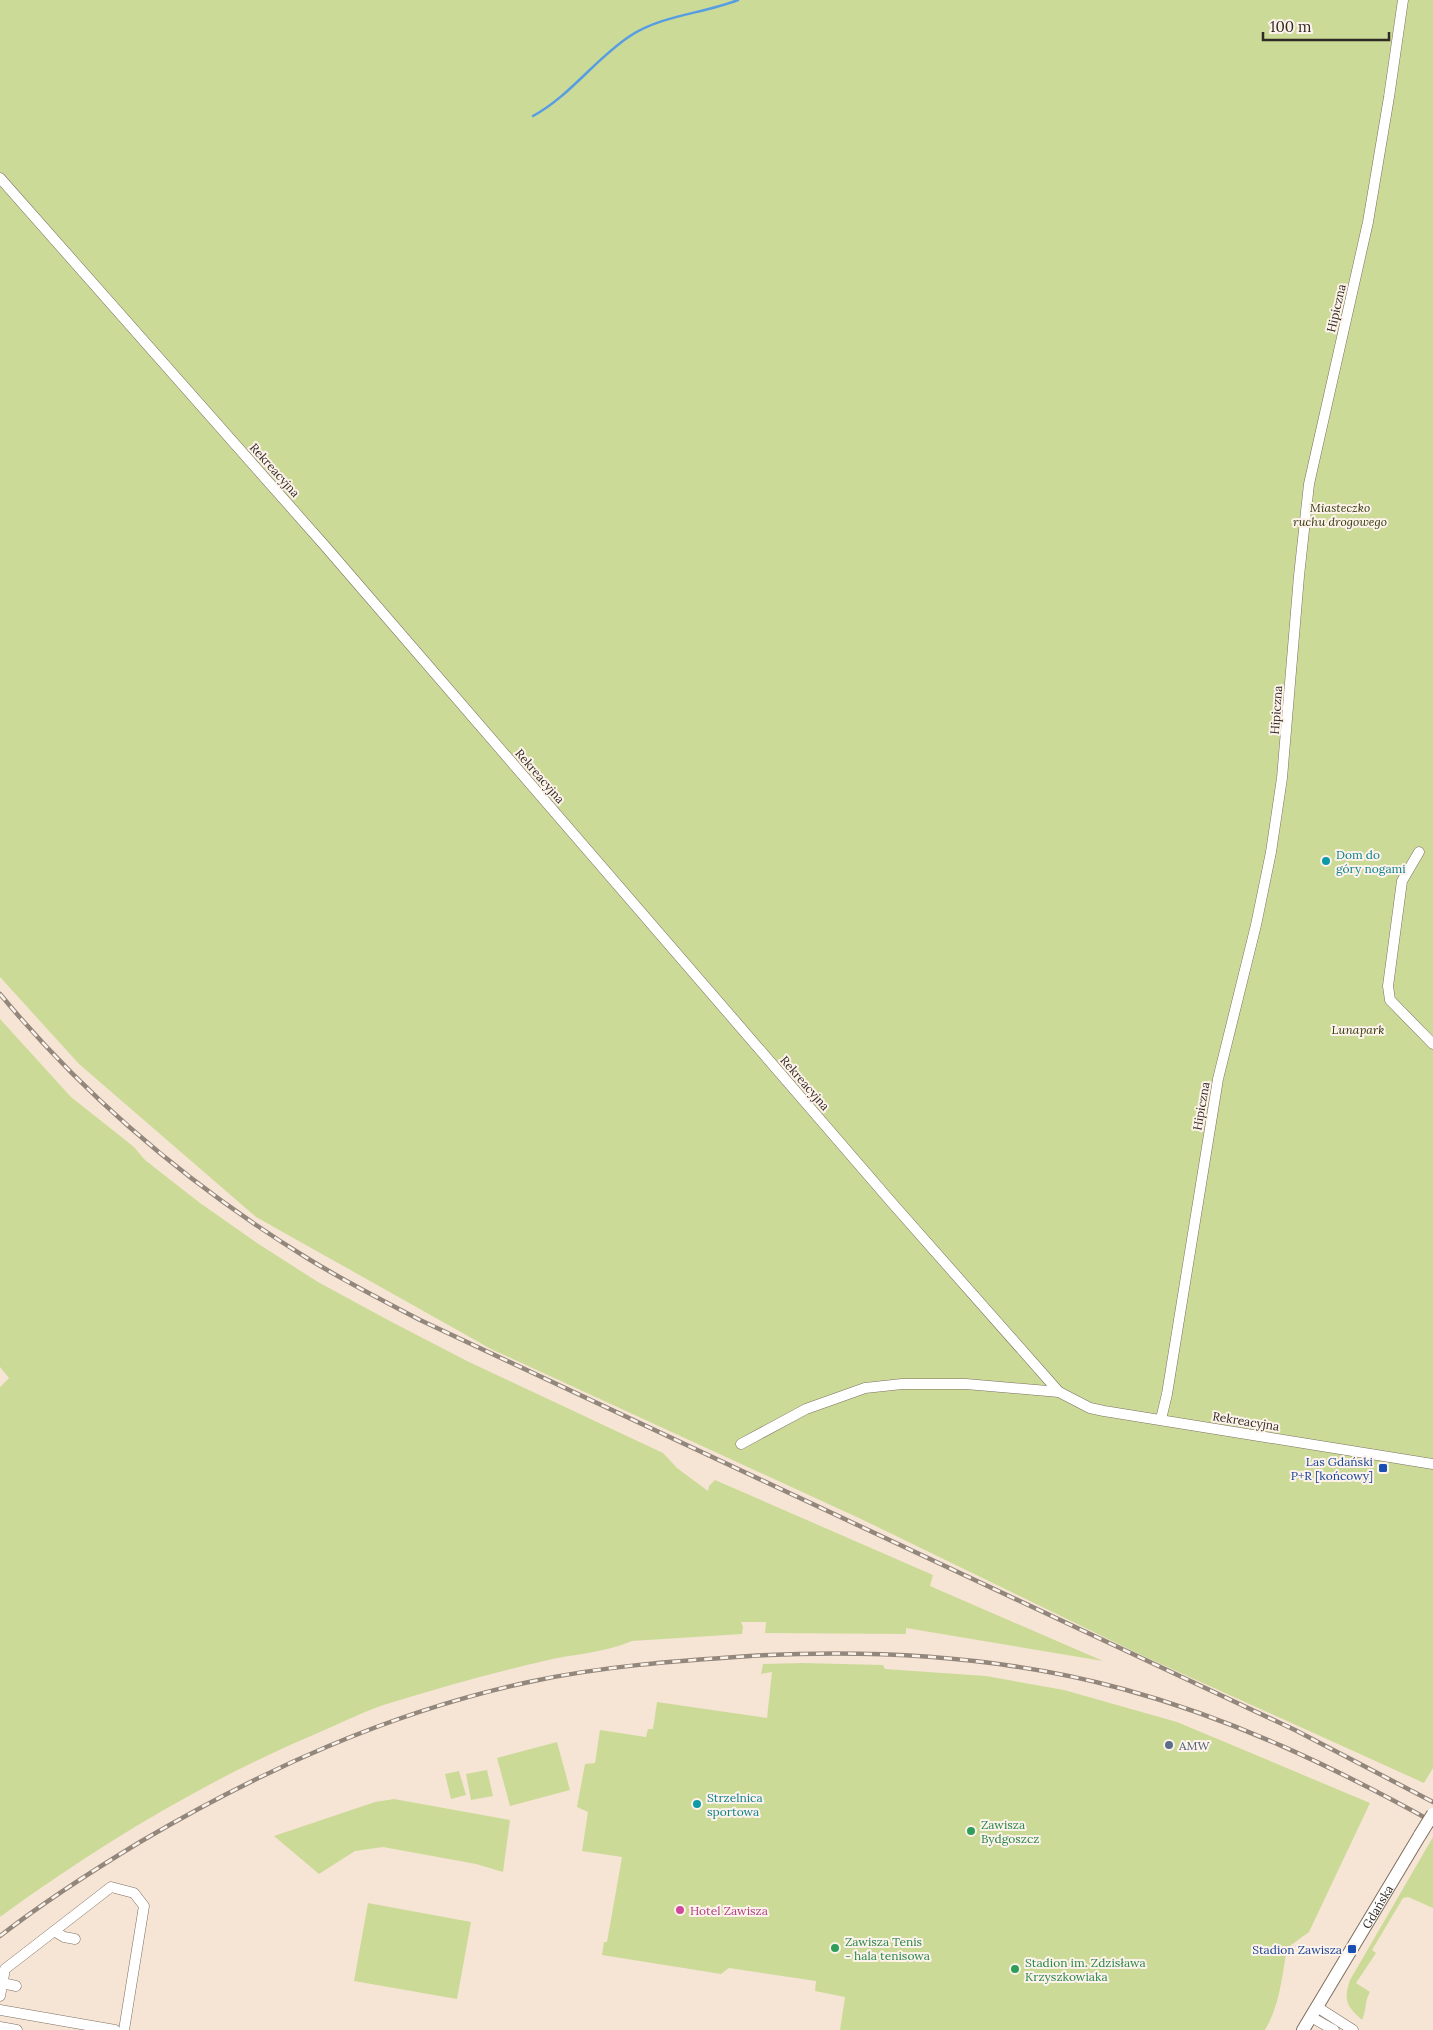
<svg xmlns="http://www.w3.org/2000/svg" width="1433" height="2030" viewBox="0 0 1433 2030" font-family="Lora,serif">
	<rect width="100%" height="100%" fill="#f6e5d5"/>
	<!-- green -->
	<g fill="#ccda98">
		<polygon points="0,0 1433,0 1433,1768 1424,1783 1141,1655 861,1519 491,1349 256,1217 79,1064 0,977"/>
		<path d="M0,1019L71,1097L134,1147L145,1160L200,1203L257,1243L318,1282L388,1320L467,1361L663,1453L677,1468L708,1491L709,1486L715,1480L933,1575L930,1586L1103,1661L906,1628V1634L765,1633L766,1622H741L743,1627L742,1634L632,1641C604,1653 573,1654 544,1661C492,1673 441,1687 390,1703C367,1710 343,1722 320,1732C206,1780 100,1844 0,1917V1387L9,1378L0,1367Z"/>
		<path d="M802,1663L883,1665L885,1669L986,1676L1064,1690L1177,1722L1370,1803L1309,1932L1287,1948C1282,1976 1280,2005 1265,2030H840L845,1997L815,1991L816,1981L729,1968L721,1974L602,1955L604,1942H607L622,1857L582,1851L588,1812L577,1807L585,1764L595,1763L600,1730L646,1737L648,1729H653L657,1702L767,1718L772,1672L761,1674L763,1664Z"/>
		<polygon points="557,1742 570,1790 510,1806 497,1758"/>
		<polygon points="487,1770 493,1796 471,1800 466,1774"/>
		<polygon points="459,1771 466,1795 451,1799 445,1774"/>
		<polygon points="394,1799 510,1820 503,1872 476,1864 383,1847 355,1851 319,1874 274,1836 375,1802"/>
		<path d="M1433,1837V1908L1408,1897L1403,1898L1372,1950L1376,1953L1356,1983L1370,1992C1364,2002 1367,2010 1362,2020C1347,2006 1343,2001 1350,1980Z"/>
		<polygon points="368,1903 471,1922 457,1999 354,1981"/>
	</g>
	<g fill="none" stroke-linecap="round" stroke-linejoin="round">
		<!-- stream -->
		<path stroke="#569de3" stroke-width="2.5" d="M533,116C570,96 595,59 630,36C662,15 702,14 738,0"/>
		<defs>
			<g id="minor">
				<polyline points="0,178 325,546 893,1204 1059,1392 1090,1408 1104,1411 1433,1464"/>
				<polyline points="1419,852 1402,881 1388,986 1390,1000 1433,1044"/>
				<polyline points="1161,1419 1167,1394 1218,1079 1256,925 1271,852 1282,778 1299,576 1309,484 1368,222 1389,97 1403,0"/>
				<polyline points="741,1444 806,1409 865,1388 902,1384 966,1384 1059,1392"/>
				<polyline points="54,1931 64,1937 75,1939"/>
				<polyline points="2,1983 16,1986"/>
				<polyline points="0,1996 5,1969 111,1887 134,1893 144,1906 124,2030"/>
				<polyline points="1317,2007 1353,2030"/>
				<polyline points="0,2010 115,2030"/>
				<polyline points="1311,2017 1334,2030"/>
				<polyline points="0,2027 17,2030"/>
			</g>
			<g id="major">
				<path id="s1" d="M1303,2030L1420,1835"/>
			</g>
		</defs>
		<!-- minor casing -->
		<use href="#minor" stroke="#7e6f61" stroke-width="11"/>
		<!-- major casing -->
		<use href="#major" stroke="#7e6f61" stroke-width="14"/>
		<!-- minor -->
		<use href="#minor" stroke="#fff" stroke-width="10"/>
		<!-- major -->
		<use href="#major" stroke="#fff" stroke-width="12"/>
		<defs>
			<g id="rail">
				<path d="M0,994C86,1098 192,1187 307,1258C344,1281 382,1300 420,1320L1295,1730L1433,1802"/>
				<path d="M0,1936C44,1902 92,1871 140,1842C262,1770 390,1712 529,1682C602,1666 676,1661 750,1656C875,1649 1002,1656 1123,1689C1233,1719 1334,1767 1433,1822"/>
			</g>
		</defs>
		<!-- rail casing -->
		<use href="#rail" stroke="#93877c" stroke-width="4.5"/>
		<!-- rail -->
		<use href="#rail" stroke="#fdf3ea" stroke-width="2.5" stroke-dasharray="8" stroke-linecap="butt"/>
		<defs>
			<polyline id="major-bridge" points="1420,1835 1433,1814"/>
		</defs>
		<!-- major-bridge casing -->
		<use href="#major-bridge" stroke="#7e6f61" stroke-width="14" stroke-linecap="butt"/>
		<!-- major-bridge -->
		<use href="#major-bridge" stroke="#fff" stroke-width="12"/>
	</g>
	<!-- markers -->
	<g fill="#0f9aa8" stroke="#fdf3ea" stroke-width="2">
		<circle cx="1326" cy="861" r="5"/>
		<circle cx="697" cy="1804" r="5"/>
	</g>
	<g fill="#1a4fb4" stroke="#fdf3ea" stroke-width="2">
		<rect x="1378" y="1463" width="10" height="10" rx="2.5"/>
		<rect x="1347" y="1944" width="10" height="10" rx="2.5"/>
	</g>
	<circle fill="#5c6f8a" stroke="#fdf3ea" stroke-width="2" cx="1169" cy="1745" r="5"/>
	<g fill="#2e9e5b" stroke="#fdf3ea" stroke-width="2">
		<circle cx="971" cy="1831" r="5"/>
		<circle cx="835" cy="1948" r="5"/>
		<circle cx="1015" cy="1969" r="5"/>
	</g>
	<circle fill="#d1479c" stroke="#fdf3ea" stroke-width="2" cx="680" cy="1910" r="5"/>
	<g text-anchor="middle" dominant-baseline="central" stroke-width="4" stroke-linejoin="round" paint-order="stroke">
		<!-- street labels -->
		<g font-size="12" fill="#312b25" stroke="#fdf3ea">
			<text transform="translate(1336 308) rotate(-77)">Hipiczna</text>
			<text transform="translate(275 470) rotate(48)">Rekreacyjna</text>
			<text transform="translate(1276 710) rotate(-86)">Hipiczna</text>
			<text transform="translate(540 776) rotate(49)">Rekreacyjna</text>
			<text transform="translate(805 1083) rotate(49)">Rekreacyjna</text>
			<text transform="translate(1201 1106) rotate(-80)">Hipiczna</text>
			<text transform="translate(1246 1421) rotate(9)">Rekreacyjna</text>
			<text stroke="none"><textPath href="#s1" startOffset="144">Gdańska</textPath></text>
		</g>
		<!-- park labels -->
		<g font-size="12" font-style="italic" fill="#343b11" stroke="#fdf3ea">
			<text x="1340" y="507">Miasteczko<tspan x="1340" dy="14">ruchu drogowego</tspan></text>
			<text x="1358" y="1029">Lunapark</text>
		</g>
		<!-- culture labels -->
		<g font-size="12" fill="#0d838f" stroke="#fdf3ea" text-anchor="start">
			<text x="1336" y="854">Dom do<tspan x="1336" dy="14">góry nogami</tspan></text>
			<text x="707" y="1797">Strzelnica<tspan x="707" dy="14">sportowa</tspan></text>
		</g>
		<!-- transit labels -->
		<g font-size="12" fill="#164399" stroke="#fdf3ea" text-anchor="end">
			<text x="1373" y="1461">Las Gdański<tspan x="1373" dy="14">P+R [końcowy]</tspan></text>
			<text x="1342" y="1949">Stadion Zawisza</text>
		</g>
		<!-- service labels -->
		<g font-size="12" fill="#4e5e75" stroke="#fdf3ea" text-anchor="start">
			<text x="1179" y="1745">AMW</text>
		</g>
		<!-- leisure labels -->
		<g font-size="12" fill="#27864d" stroke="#fdf3ea" text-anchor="start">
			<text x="981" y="1824">Zawisza<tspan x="981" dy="14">Bydgoszcz</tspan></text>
			<text x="845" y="1941">Zawisza Tenis<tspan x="845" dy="14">- hala tenisowa</tspan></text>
			<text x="1025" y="1962">Stadion im. Zdzisława<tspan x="1025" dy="14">Krzyszkowiaka</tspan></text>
		</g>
		<!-- hotel labels -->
		<g font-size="12" fill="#b23c85" stroke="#fdf3ea" text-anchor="start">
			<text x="690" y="1910">Hotel Zawisza</text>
		</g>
	</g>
	<!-- scale -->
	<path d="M1263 32v8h126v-8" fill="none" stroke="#312b25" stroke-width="2.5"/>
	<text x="1270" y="32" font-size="15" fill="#312b25" stroke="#fdf3ea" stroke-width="4" paint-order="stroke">100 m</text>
</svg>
